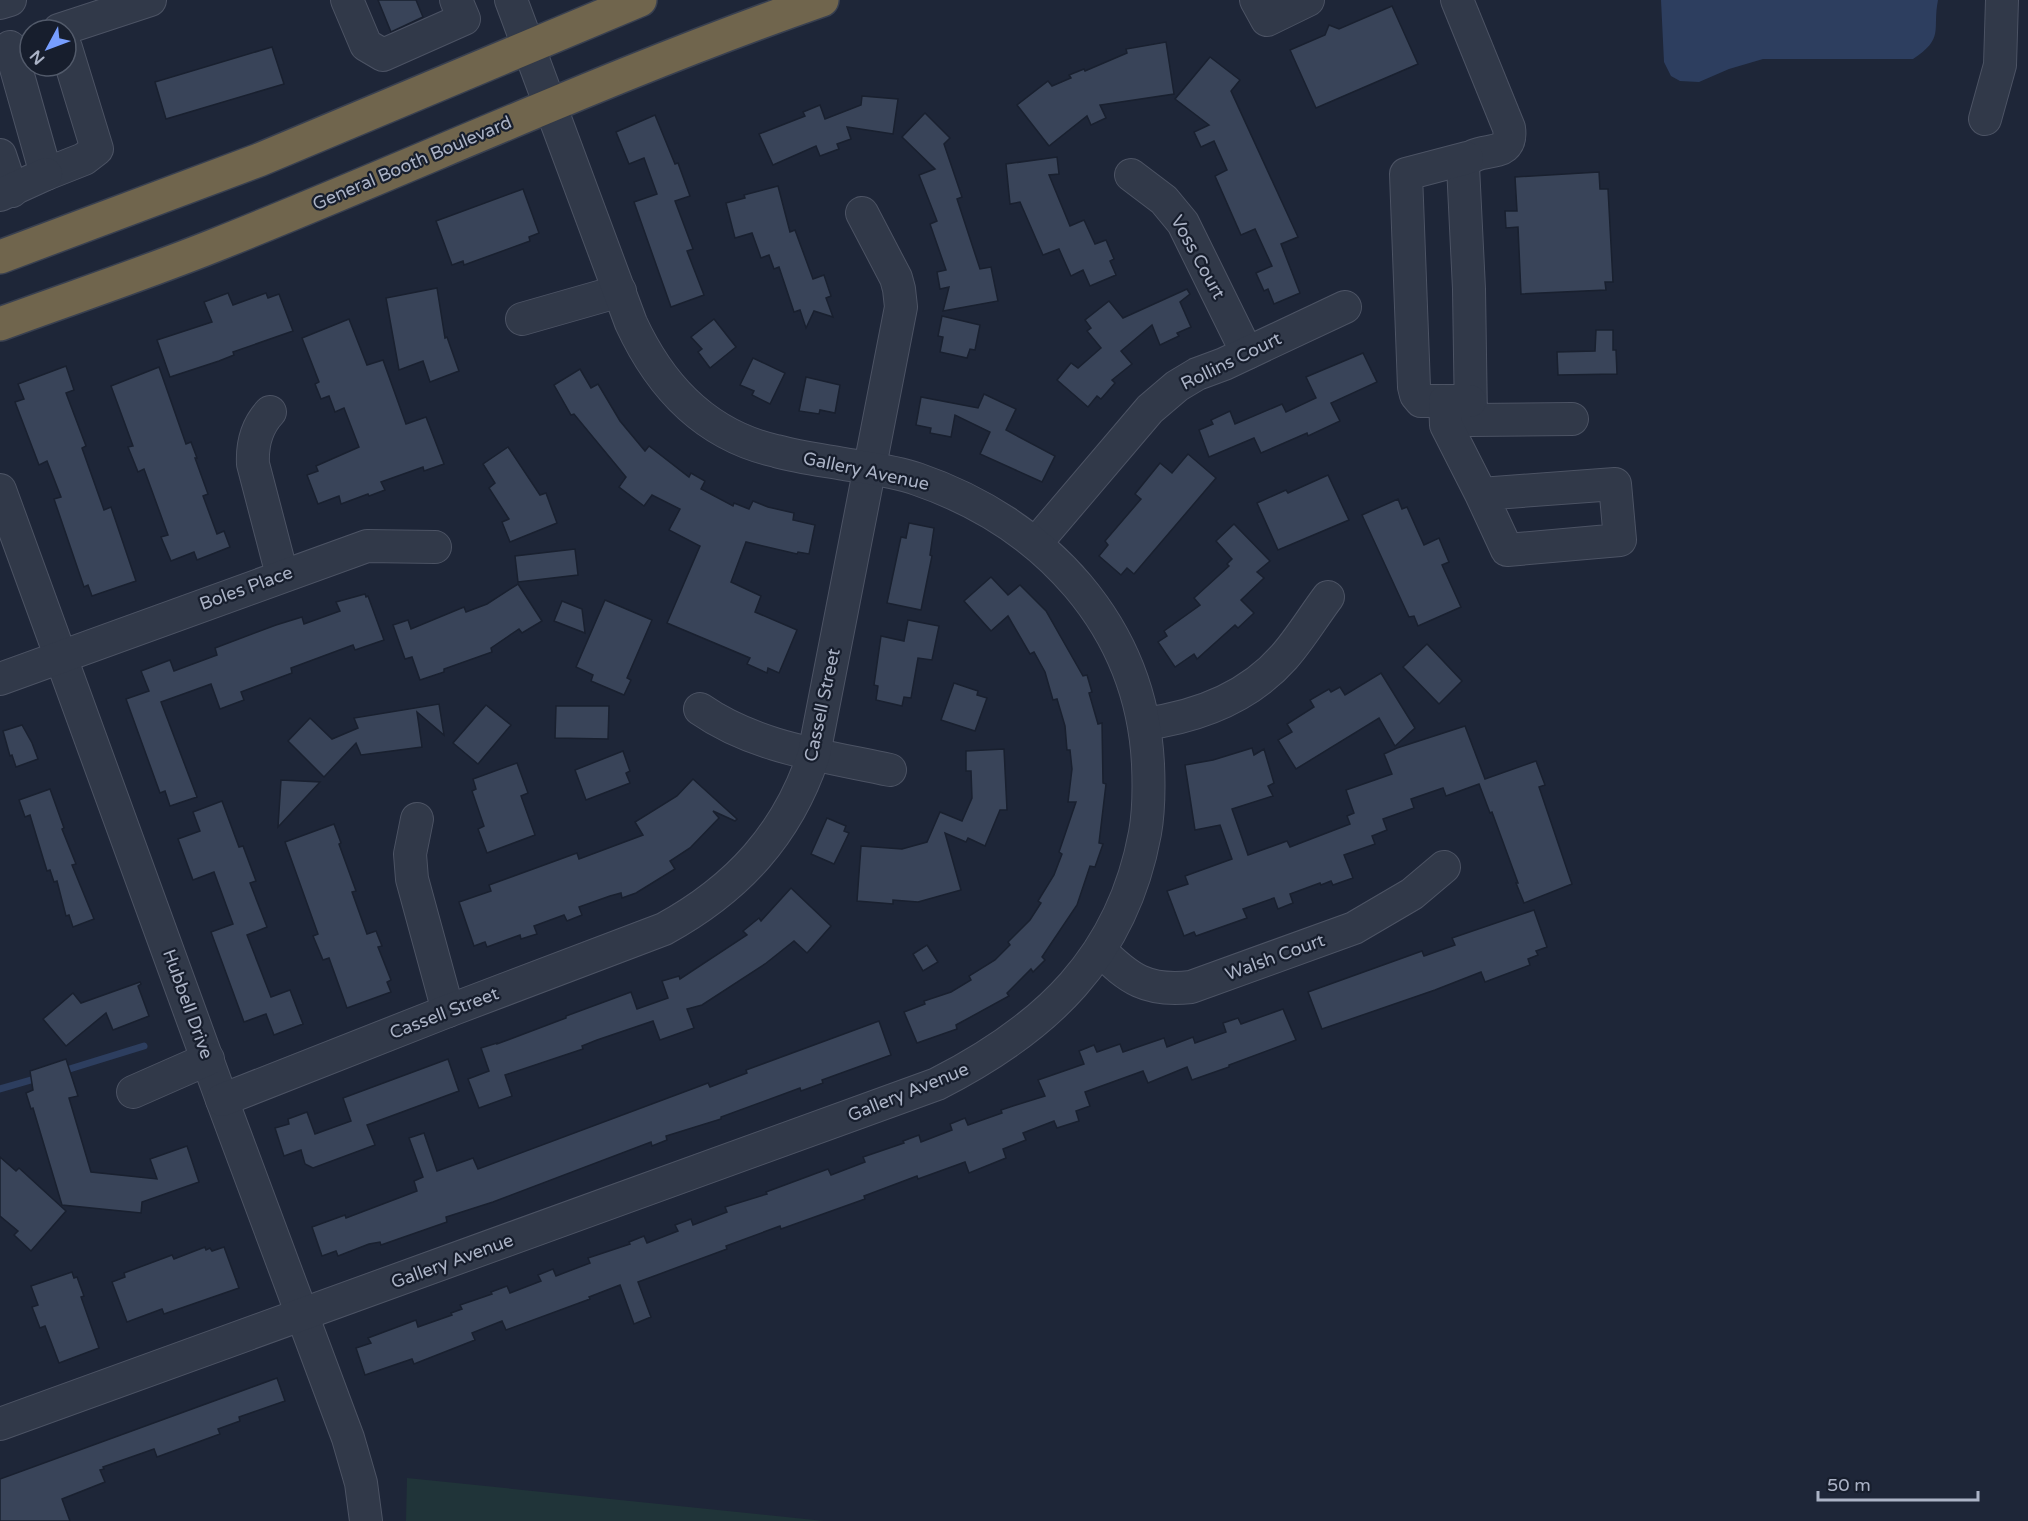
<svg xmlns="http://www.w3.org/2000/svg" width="2028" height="1521" viewBox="0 0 2028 1521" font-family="'Varela Round',sans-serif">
	<rect width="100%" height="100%" fill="#1e2638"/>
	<!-- green -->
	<polygon fill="#203439" points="407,1478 824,1521 406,1521"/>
	<!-- water -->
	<path fill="#2d3e5f" d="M1661,0H1938C1932,30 1945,38 1913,59H1763L1729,69L1699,82L1680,81L1671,76L1664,62Z"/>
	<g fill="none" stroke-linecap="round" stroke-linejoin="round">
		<!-- stream -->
		<g stroke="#2d3e5f" stroke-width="7">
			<polyline points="63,1071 144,1046"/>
			<polyline points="0,1089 38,1078"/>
		</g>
	</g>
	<!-- building -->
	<g fill="#394459" stroke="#19202f" stroke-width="1.5">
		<polygon points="378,0 416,0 423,17 391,32"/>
		<polygon points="1392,6 1418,64 1316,108 1290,50 1325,35 1329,25 1339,29"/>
		<polygon points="1166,42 1174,94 1100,105 1106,118 1091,125 1087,116 1049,146 1017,105 1048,81 1052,86 1071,78 1069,75 1084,69 1085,71 1127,53 1126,49"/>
		<polygon points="272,47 284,84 166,119 155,82"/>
		<polygon points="1210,57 1240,80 1231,91 1298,237 1281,244 1300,293 1274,304 1268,289 1264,291 1256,273 1272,266 1255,229 1241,235 1215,176 1227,170 1214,141 1201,147 1194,132 1209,125 1175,99"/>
		<polygon points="862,96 898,99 893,134 847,127 851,139 837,144 839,149 820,156 816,146 773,165 759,134 805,116 803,112 820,105 825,119 861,105"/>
		<polygon points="925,113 950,138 944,144 962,197 957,199 980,269 991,267 998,301 943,311 949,287 940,289 937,272 946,270 930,224 937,221 919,175 935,169 902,137"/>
		<polygon points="655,115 675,164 678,163 690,196 675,201 693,249 687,251 704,295 671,307 634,202 657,194 644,158 629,164 616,132"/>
		<polygon points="1057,157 1059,174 1049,175 1070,226 1084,220 1095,244 1106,240 1114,259 1110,261 1116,275 1090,286 1083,270 1071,276 1059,249 1043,255 1020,202 1010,204 1006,164"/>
		<polygon points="1599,172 1600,189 1608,189 1613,282 1605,282 1606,290 1521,294 1518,227 1506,228 1505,211 1517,211 1515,177"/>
		<polygon points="778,186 790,232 795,230 813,279 824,275 831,296 826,298 833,317 814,311 806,328 800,310 794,312 779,267 774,269 769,255 761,258 752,233 735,238 726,203 745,198 744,195"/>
		<polygon points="523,189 539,233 529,237 530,241 464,265 463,261 452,265 436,221"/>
		<polygon points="437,288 445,338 447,337 459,371 430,382 423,361 399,370 386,298"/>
		<polygon points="1187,289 1190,294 1180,302 1191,327 1177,333 1179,336 1160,345 1152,325 1121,351 1132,364 1112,380 1115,383 1101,399 1097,396 1088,407 1057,380 1071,363 1078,368 1101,348 1087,331 1091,328 1085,320 1109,301 1123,318"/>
		<polygon points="228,293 233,305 266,293 268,298 279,294 293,331 233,352 234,355 219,361 170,377 157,340 212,322 204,302"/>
		<polygon points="942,316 980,325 975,350 970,349 967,358 940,352 943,337 938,336"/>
		<polygon points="349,319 367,365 383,360 406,424 426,417 444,464 424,471 423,467 381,482 385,490 369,496 368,494 341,504 339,496 318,504 307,475 318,471 316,466 359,447 344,408 335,412 329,396 321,399 315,384 319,382 302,338"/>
		<polygon points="714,319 736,347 710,368 698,352 702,349 691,337"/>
		<polygon points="1596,330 1613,330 1613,350 1616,350 1617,374 1558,375 1557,352 1595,351"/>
		<polygon points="1363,353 1377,382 1331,403 1340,421 1308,436 1307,433 1261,453 1254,438 1209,457 1199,430 1213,424 1211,420 1230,411 1235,424 1282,404 1286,412 1316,398 1306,377"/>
		<polygon points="753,358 785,373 770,404 752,395 754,391 740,385"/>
		<polygon points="66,366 74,390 66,393 86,446 82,448 104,510 111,507 136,581 92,596 88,585 84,587 54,499 61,497 47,461 39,465 15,402 24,399 18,384"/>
		<polygon points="159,367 186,444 191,442 197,458 195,458 208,494 203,496 217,534 224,531 230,547 197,560 194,552 171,561 161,537 168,535 144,469 138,472 128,447 133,446 111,386"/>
		<polygon points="580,369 591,388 598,384 620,421 645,451 649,446 689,477 691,473 705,481 701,489 733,506 734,503 749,509 753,501 768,507 794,513 793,520 815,525 809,554 798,552 797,554 746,542 731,582 761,596 755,612 797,630 779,673 768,668 767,673 747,664 750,658 667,623 700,546 669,530 680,509 652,495 644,506 619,487 626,477 574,414 571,415 554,385"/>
		<polygon points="806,377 840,385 835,413 820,410 819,414 799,411"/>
		<polygon points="984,394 1016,409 1006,430 1055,456 1042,482 980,454 990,432 955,415 951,437 930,433 931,428 916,425 921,397 978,408"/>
		<polygon points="508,447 540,495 546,493 557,523 510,542 502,522 509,519 489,488 495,483 483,464"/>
		<polygon points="1188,454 1216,478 1134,574 1127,568 1121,575 1099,556 1108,545 1105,541 1141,499 1135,494 1160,463 1172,473"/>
		<polygon points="1328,475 1349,520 1278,550 1257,503 1286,490 1288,493"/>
		<polygon points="1398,499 1402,509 1407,507 1424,545 1439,538 1449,562 1442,565 1461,607 1418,626 1414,616 1409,617 1362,515"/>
		<polygon points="909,523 934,528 930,555 932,556 921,610 887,603 901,537 906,538"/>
		<polygon points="1234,524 1270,561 1257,572 1264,578 1241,600 1254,613 1238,628 1235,625 1197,659 1194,654 1175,667 1158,642 1167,636 1164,631 1200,605 1194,598 1229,566 1227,564 1232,559 1216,541"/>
		<polygon points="575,549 578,575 518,582 515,556"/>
		<polygon points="991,577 1008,595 1020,585 1046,611 1083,676 1087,675 1092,692 1089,693 1098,724 1102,723 1103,783 1106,784 1099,843 1103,844 1095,867 1090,866 1077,905 1042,957 1045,960 1033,972 1031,969 1007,993 1009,996 956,1025 957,1029 917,1043 904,1012 925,1004 924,1001 951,992 971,980 969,976 995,960 1010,945 1008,942 1030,920 1041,903 1038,901 1054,875 1062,854 1059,852 1076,802 1068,802 1072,769 1070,750 1067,750 1065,726 1057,699 1053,700 1045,672 1034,652 1030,654 1008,616 991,631 964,601"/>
		<polygon points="518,584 542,621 522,633 519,629 491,648 492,652 444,669 444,672 420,680 412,657 405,659 393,625 408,620 411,629 464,607 466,612 487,604"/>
		<polygon points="365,594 366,597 368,596 384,640 355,650 353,645 291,668 292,673 241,692 244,700 220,709 211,684 161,702 197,797 170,806 165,791 160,793 126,699 149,691 141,671 170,660 174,671 217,655 215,648 276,625 302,617 304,624 340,611 336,602"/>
		<polygon points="605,600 652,620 627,678 631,680 624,695 591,681 593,675 576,667"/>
		<polygon points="562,601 582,609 585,633 554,621"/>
		<polygon points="908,620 939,626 932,660 918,658 911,698 904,697 902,706 876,700 878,686 874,685 881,636 904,641"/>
		<polygon points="1427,644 1462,681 1439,704 1403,667"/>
		<polygon points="1381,673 1415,728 1395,746 1379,718 1296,769 1278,740 1292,732 1287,724 1314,707 1310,700 1329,689 1331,692 1340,687 1345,695"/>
		<polygon points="954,683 978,691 977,695 987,698 975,731 941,720"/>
		<polygon points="439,704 444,735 417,712 422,747 361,755 356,743 324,777 288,741 310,718 332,739 358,728 354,718"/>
		<polygon points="486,705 511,725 478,764 453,743"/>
		<polygon points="556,706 609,706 608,739 555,738"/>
		<polygon points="22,725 32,743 38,759 16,767 12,755 10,756 3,731"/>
		<polygon points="1465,726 1485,779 1536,761 1545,785 1539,787 1572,884 1524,903 1516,883 1518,883 1492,812 1490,813 1479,784 1446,796 1443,788 1411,799 1414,808 1383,819 1387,830 1372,836 1375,844 1344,855 1353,878 1333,885 1331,881 1321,885 1320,883 1290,894 1293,903 1278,909 1274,898 1243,909 1247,918 1196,936 1194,932 1184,936 1167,891 1188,884 1185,876 1232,859 1220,825 1195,830 1185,765 1213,760 1252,748 1254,755 1264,749 1274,783 1268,786 1273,796 1232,809 1248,855 1287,841 1290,847 1350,824 1347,816 1354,813 1346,790 1392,774 1384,754 1397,748"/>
		<polygon points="1004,749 1007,810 1000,810 985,846 968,838 966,842 945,833 961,890 918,902 893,900 893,904 857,901 861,846 902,849 927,842 940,812 962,821 972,798 971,771 966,771 966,751"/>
		<polygon points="623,751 630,771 626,773 630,783 586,800 575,770"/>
		<polygon points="517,763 528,793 521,796 535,835 487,853 478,829 484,826 472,791 476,789 473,779"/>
		<polygon points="693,779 737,819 735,821 713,811 719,818 690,848 670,861 675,869 636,893 622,898 621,893 610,896 579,907 582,915 567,921 564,915 534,926 537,934 521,939 520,935 487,947 485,942 474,946 459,902 491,891 489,885 577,853 579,859 643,835 635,822 677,796"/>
		<polygon points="281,780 320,782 278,827"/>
		<polygon points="50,789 64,828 62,829 76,864 72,865 94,919 73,927 69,915 66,916 57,881 54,882 50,870 47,871 30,815 25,817 19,800"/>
		<polygon points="222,801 239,847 243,846 256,881 250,883 267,927 247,935 271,997 290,990 303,1024 274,1035 266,1014 244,1022 211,932 233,924 214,872 193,880 178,839 200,831 193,812"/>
		<polygon points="827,818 846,826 844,831 849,833 834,864 811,854"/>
		<polygon points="334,824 341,843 339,844 356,891 352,892 367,934 376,931 382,946 378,947 391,980 387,982 391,992 347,1008 329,958 323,960 313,936 318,934 285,842"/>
		<polygon points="791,888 831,926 807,953 794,941 765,964 702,1005 687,1009 694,1028 660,1040 653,1021 597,1040 582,1046 583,1049 505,1075 512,1096 479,1108 468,1079 489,1071 481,1048 497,1043 497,1044 566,1018 566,1016 631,992 637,1009 668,998 662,981 679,976 680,979 747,935 743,931 759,918 761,921"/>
		<polygon points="1534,910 1547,947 1536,951 1538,955 1528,959 1530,965 1485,982 1481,972 1435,990 1322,1029 1308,992 1422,951 1424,956 1455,945 1452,938"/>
		<polygon points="927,945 938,962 923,971 913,954"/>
		<polygon points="140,982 141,984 138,986 149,1016 113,1030 106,1013 66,1046 43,1019 73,993 81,1003"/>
		<polygon points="1283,1009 1296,1040 1229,1065 1229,1067 1192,1080 1187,1067 1148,1083 1143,1071 1085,1092 1090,1106 1076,1111 1079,1121 1057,1128 1054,1121 1023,1133 1026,1140 1003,1149 1006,1158 969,1173 965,1162 918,1179 917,1176 864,1196 865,1199 781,1229 780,1226 726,1246 727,1249 638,1282 651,1317 634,1324 620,1285 589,1297 590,1299 506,1330 502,1321 472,1333 475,1340 414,1364 412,1359 365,1375 356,1348 371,1343 368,1338 416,1320 418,1327 452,1315 451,1313 462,1309 460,1305 492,1294 491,1292 507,1286 510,1293 541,1281 538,1275 553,1269 556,1276 590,1263 588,1258 630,1244 629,1242 644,1236 647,1243 678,1231 675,1225 691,1219 693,1225 727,1212 725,1207 767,1194 766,1192 817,1173 828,1169 831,1175 865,1162 863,1157 904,1143 903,1141 919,1135 921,1142 952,1130 950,1124 965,1118 968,1125 1002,1113 1001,1110 1016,1105 1045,1096 1038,1080 1084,1064 1079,1051 1094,1045 1097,1052 1120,1044 1123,1052 1164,1038 1167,1047 1193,1037 1195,1043 1226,1032 1223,1023 1238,1018 1241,1024"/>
		<polygon points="879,1021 891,1055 822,1080 823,1083 801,1091 800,1088 721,1117 721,1119 666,1136 667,1140 652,1146 651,1142 493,1202 446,1217 447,1222 381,1245 380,1242 369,1244 338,1256 336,1251 322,1256 312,1227 345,1215 346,1218 417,1191 414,1181 423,1177 409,1138 424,1133 437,1171 473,1158 478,1169 708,1083 710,1087 747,1073 746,1070"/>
		<polygon points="66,1059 78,1096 69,1098 91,1172 157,1179 150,1159 187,1146 199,1182 142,1202 141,1213 62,1205 33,1108 31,1109 26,1093 33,1090 30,1071"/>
		<polygon points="448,1059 459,1091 367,1125 375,1145 313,1168 305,1164 301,1150 284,1156 275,1128 289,1124 288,1119 307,1112 315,1134 351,1121 343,1098"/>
		<polygon points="0,1157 16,1171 19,1168 66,1211 31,1251 14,1235 18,1231 0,1216"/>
		<polygon points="205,1247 206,1250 210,1248 212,1251 224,1247 239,1288 164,1314 162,1309 127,1322 112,1282 125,1277 124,1273 172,1255 174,1259"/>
		<polygon points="72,1272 74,1278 77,1277 84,1296 81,1297 99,1348 59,1363 45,1326 40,1328 32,1307 38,1305 31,1286"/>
		<polygon points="277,1378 285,1401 239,1417 240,1421 218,1429 220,1434 157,1457 154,1449 103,1467 104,1469 100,1470 105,1482 62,1499 70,1521 0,1521 0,1479"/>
	</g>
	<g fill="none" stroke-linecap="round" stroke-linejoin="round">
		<defs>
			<g id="minor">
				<polyline points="347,0 366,45 383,55 464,19 456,0"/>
				<polyline points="1256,0 1267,20 1308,0"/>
				<path d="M1457,0L1509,128C1514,163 1475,142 1463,166L1469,289L1471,420L1572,419"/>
				<polyline points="0,3 10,0"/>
				<polyline points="59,30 150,0"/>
				<polyline points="10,47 46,174 84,159 97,149 66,48"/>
				<polyline points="1985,119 2000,65 2002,0"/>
				<polyline points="0,155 12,191"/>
				<polyline points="1131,175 1164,200 1183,223 1247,353"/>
				<polyline points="0,195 46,174"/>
				<polyline points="522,319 620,291"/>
				<polyline points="1445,401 1421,401 1416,395 1414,387 1406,174 1467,158"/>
				<polyline points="1470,401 1445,401 1446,425 1481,494 1507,550 1620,540 1615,484 1481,494"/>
				<path d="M270,412C256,427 252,444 253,464L282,575"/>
				<polyline points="0,490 222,1100 348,1438 361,1483 366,1521"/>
				<polyline points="1036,543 1150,409 1177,386 1197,374 1224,364 1345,307"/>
				<polyline points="0,679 367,546 435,547"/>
				<path d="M700,709C756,748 825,756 890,770"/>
				<path d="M1144,724C1196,717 1248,698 1284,657C1300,639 1313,617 1328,597"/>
				<polyline points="417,819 410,854 412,879 448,1011"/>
				<path d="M1100,950C1129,979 1147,992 1191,987L1354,928L1412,894L1444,867"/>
				<polyline points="133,1092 208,1059"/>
				<path d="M222,1100L448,1011L664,929C737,889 788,834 814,754L901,307L899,289L896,278L862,213"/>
				<path d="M0,1424L937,1084C1045,1029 1122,958 1145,833C1149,811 1149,787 1148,764C1141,625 1045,523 917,479C894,471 868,468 844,464C821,460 798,457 776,451C705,435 660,386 631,323L511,0"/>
			</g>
			<g id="highway">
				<polyline points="0,257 259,160 640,0"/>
				<path d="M0,324C71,298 143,274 213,246C416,165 615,72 822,0"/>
			</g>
		</defs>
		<!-- minor casing -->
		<use href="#minor" stroke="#4c5364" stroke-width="34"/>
		<!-- highway casing -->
		<use href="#highway" stroke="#394050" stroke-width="36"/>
		<!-- minor -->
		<use href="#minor" stroke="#313949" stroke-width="32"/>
		<!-- highway -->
		<use href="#highway" stroke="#70654d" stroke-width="33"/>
	</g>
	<g text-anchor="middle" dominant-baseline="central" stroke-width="4.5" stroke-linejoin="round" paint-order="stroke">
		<!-- street labels -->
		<g font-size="18" fill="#abb3c6" stroke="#171e2d">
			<text transform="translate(412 163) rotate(-23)">General Booth Boulevard</text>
			<text transform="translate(1198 257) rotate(61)">Voss Court</text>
			<text transform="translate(1231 361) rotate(-26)">Rollins Court</text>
			<text transform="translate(866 471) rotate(12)">Gallery Avenue</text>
			<text transform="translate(246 588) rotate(-20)">Boles Place</text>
			<text transform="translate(822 705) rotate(-78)">Cassell Street</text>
			<text transform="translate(1275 957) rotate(-20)">Walsh Court</text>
			<text transform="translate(188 1004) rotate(70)">Hubbell Drive</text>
			<text transform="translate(444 1013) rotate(-21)">Cassell Street</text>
			<text transform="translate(908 1092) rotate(-22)">Gallery Avenue</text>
			<text transform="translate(452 1261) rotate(-20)">Gallery Avenue</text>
		</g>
	</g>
	<!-- north arrow -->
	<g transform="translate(48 48) rotate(229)"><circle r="28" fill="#171e2d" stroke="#525a6a" stroke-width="1.5"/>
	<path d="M0-4.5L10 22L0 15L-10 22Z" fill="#779eff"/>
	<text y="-9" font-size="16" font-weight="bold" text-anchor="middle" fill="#abb3c6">N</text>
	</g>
	<!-- scale -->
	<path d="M1818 1491v9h160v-9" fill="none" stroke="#abb3c6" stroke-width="3"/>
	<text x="1827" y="1491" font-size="18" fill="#abb3c6" stroke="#171e2d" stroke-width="4.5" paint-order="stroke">50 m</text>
</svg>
